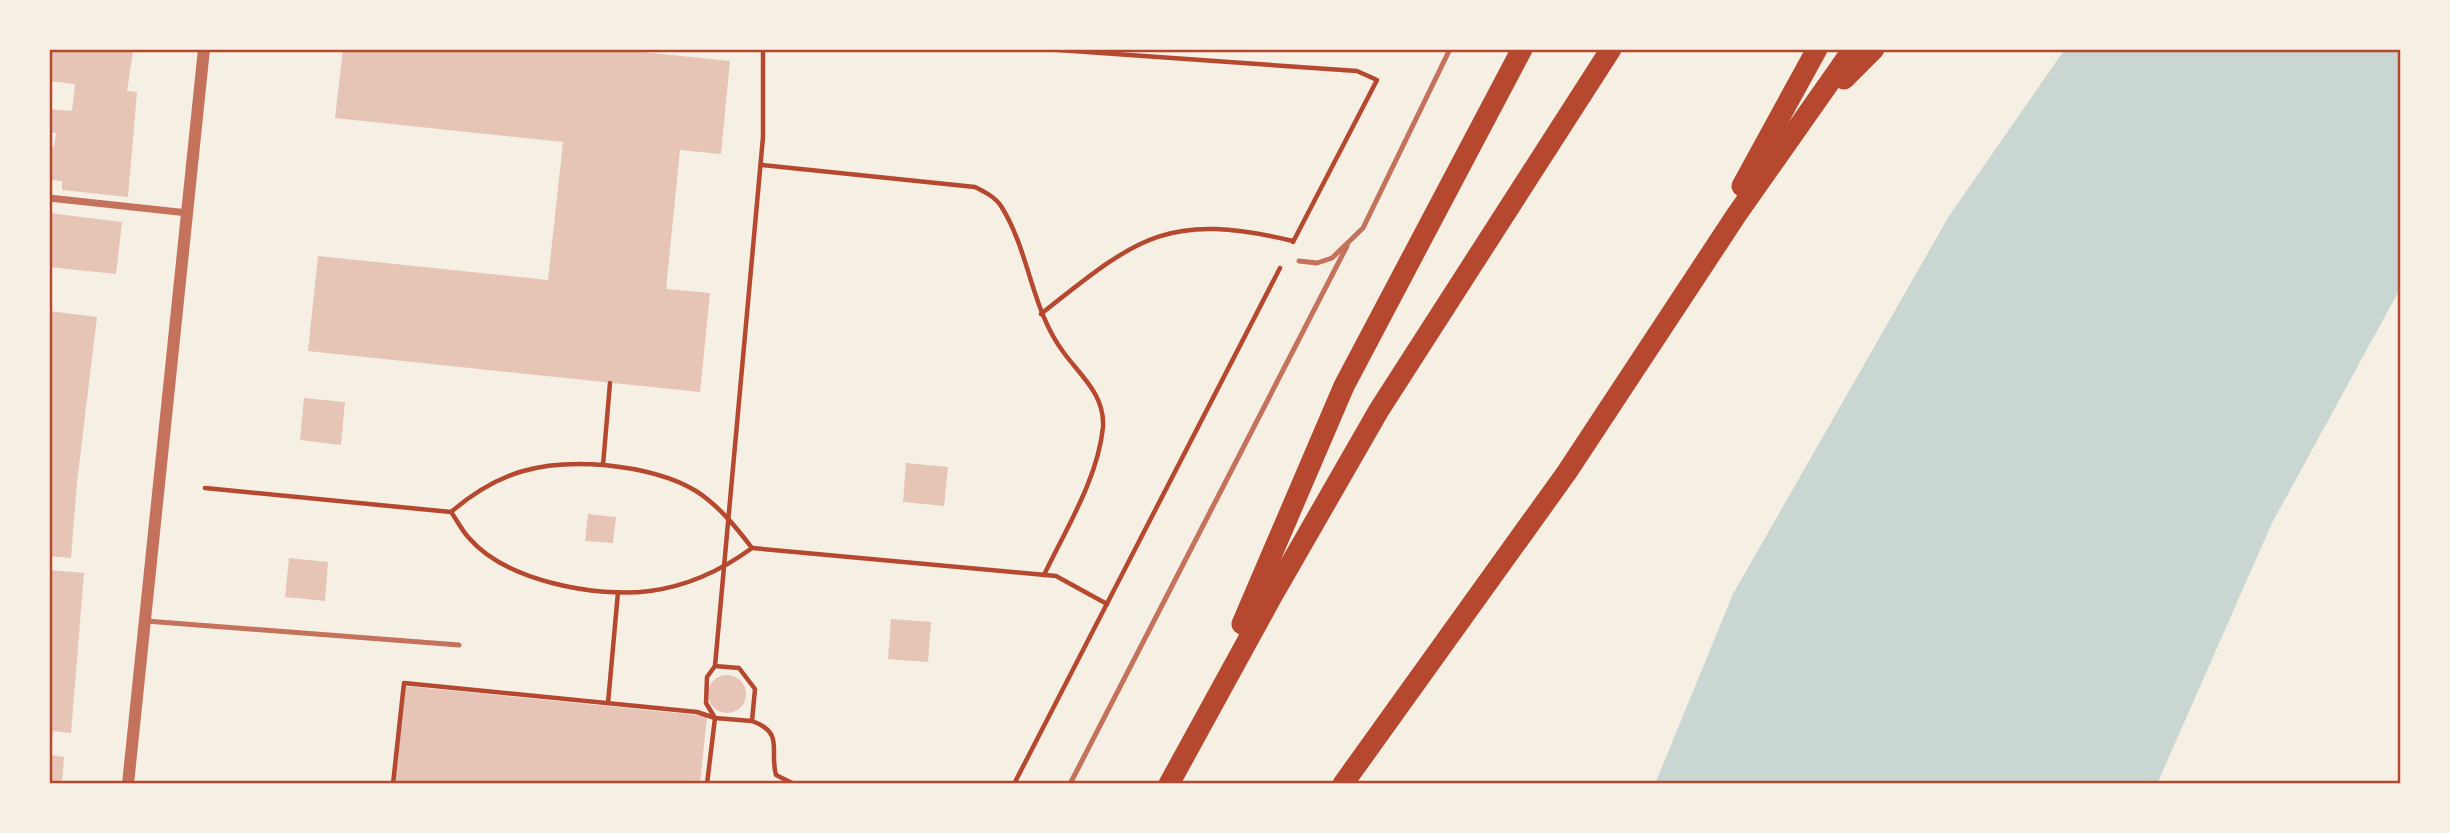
<svg xmlns="http://www.w3.org/2000/svg" width="2450" height="833" viewBox="0 0 2450 833" font-family="'Crimson Pro',serif">
	<rect width="100%" height="100%" fill="#f6efe4"/>
	<!-- water -->
	<polygon fill="#c9d6d2" points="2065,49 2401,49 2401,287 2272,523 2157,784 1655,784 1733,594 1949,216"/>
	<!-- building -->
	<g fill="#e6c5b7">
		<polygon points="49,49 133,51 127,91 137,92 128,197 62,190 62,181 49,180 49,146 54,147 56,133 49,132 49,109 72,111 75,84 49,81"/>
		<polygon points="343,49 613,49 730,61 721,154 680,150 666,289 710,293 700,392 308,351 318,256 548,280 563,142 335,118"/>
		<polygon points="49,213 122,222 116,274 49,267"/>
		<polygon points="49,311 97,317 77,482 71,558 49,556"/>
		<polygon points="304,398 345,402 341,445 300,440"/>
		<polygon points="906,463 948,467 944,506 903,502"/>
		<polygon points="588,514 616,517 613,543 585,541"/>
		<polygon points="289,558 328,562 325,601 285,597"/>
		<polygon points="49,570 84,573 71,733 53,731 51,755 64,757 62,784 49,784"/>
		<polygon points="891,619 931,622 928,662 888,659"/>
		<circle cx="727" cy="694" r="19"/>
		<polygon points="405,686 707,716 700,784 395,784"/>
	</g>
	<g fill="none" stroke-linecap="round" stroke-linejoin="round">
		<!-- path -->
		<g stroke="#b5482f" stroke-width="4.5">
			<path d="M763,49V137L715,666L739,668L755,689L752,721C785,733 769,750 776,775L794,784"/>
			<polyline points="1044,49 1357,71 1377,80 1293,242"/>
			<path d="M761,165L975,187C985,192 995,197 1001,206C1030,252 1031,310 1064,353C1081,376 1105,395 1103,427C1098,478 1066,529 1044,575"/>
			<path d="M1041,314C1137,238 1166,211 1293,241"/>
			<polyline points="603,465 610,383"/>
			<path d="M205,488L451,512C499,471 542,460 604,465C635,468 668,474 696,491C718,505 736,527 752,548C722,570 687,586 650,591C596,598 506,581 469,538C462,531 457,520 451,512"/>
			<polyline points="752,548 1056,576 1107,604"/>
			<polyline points="608,703 618,592"/>
			<polyline points="393,784 404,683 697,712 715,718 752,721"/>
			<polyline points="707,784 715,718 706,703 707,677 715,666"/>
			<polyline points="1014,784 1280,268"/>
		</g>
		<!-- service -->
		<g stroke="#c5725c" stroke-width="5">
			<polyline points="1299,261 1317,263 1332,258 1363,228 1450,49"/>
			<polyline points="146,621 459,645"/>
			<polyline points="1070,784 1347,246"/>
		</g>
		<!-- minor -->
		<polyline stroke="#c5725c" stroke-width="7" points="49,198 188,213"/>
		<!-- tertiary -->
		<polyline stroke="#c5725c" stroke-width="12" points="128,784 204,49"/>
		<!-- motorway -->
		<g stroke="#b5482f" stroke-width="21">
			<polyline points="1844,79 1874,49"/>
			<polyline points="1742,186 1817,49"/>
			<polyline points="1242,624 1344,386 1522,49"/>
			<polyline points="1169,784 1271,598 1379,410 1611,49"/>
			<polyline points="1343,784 1567,472 1737,214 1853,49"/>
		</g>
	</g>
	<!-- border -->
	<rect width="2450" height="833" fill="none" stroke="#f6efe4" stroke-width="102"/>
	<rect x="51" y="51" width="2348" height="731" fill="none" stroke="#b5482f" stroke-width="2.5"/>
</svg>
